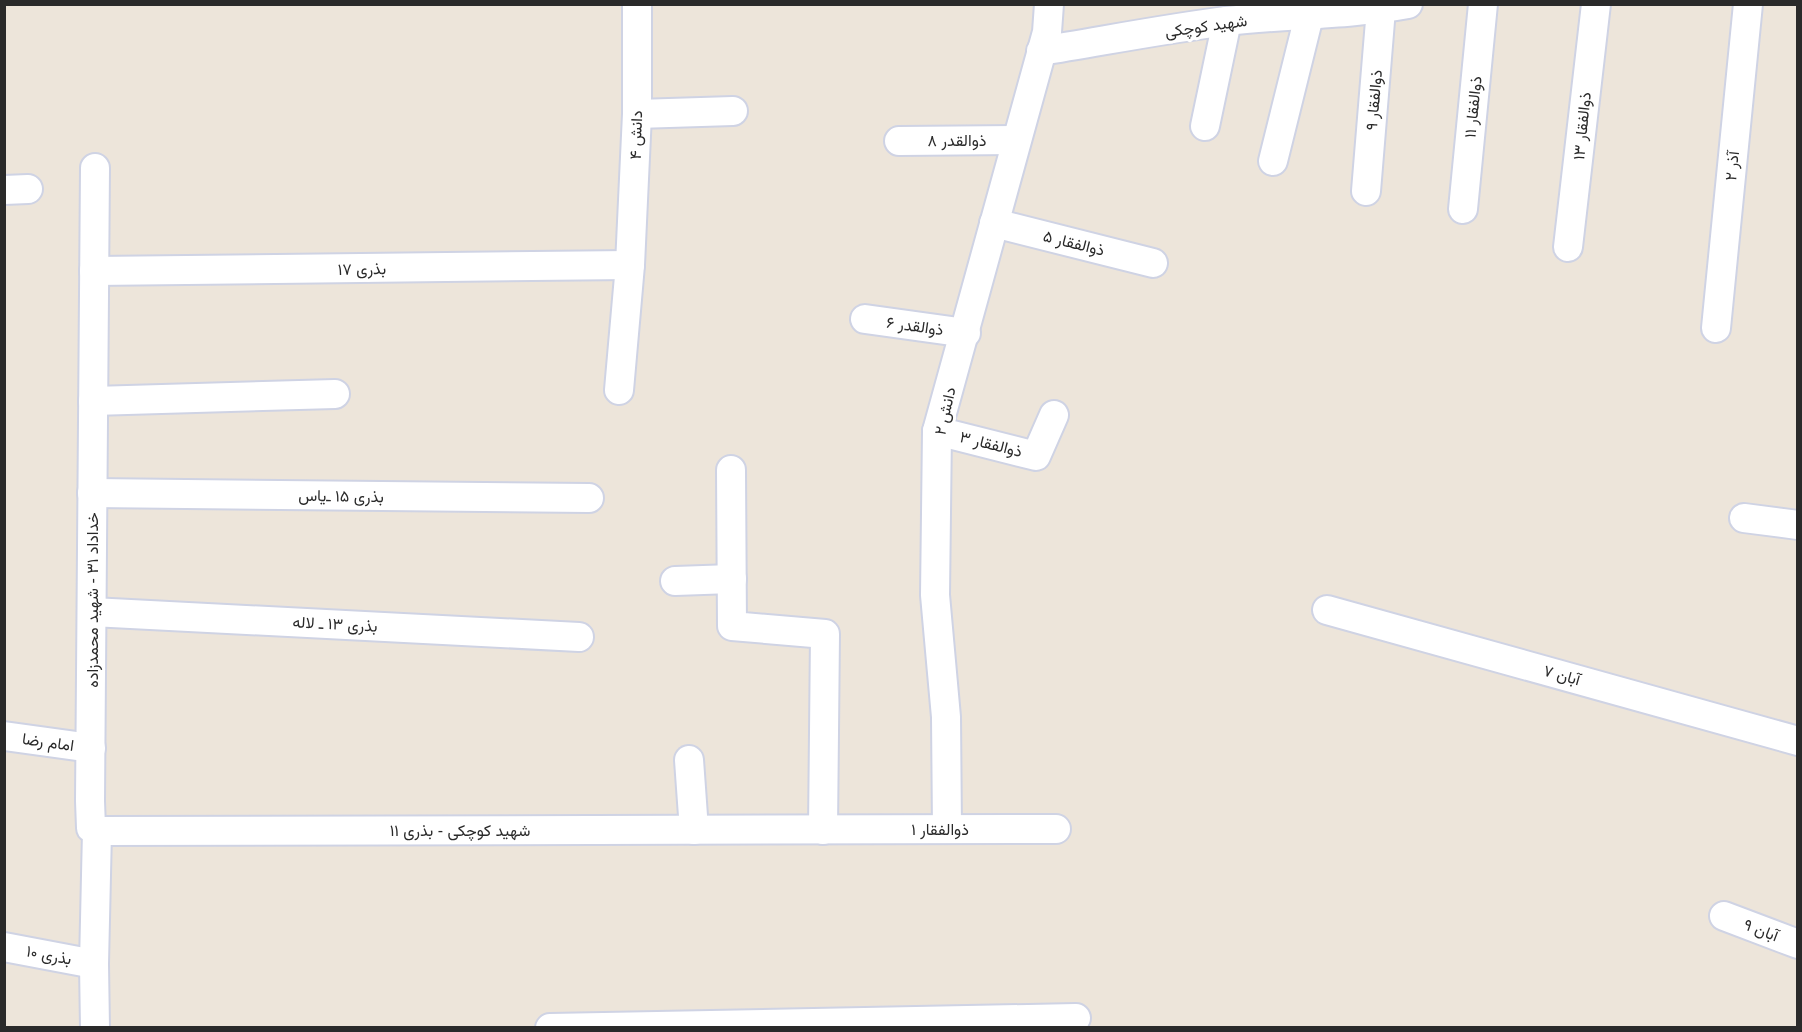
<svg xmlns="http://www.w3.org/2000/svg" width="1802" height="1032" viewBox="0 0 1802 1032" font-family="Arial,Vazirmatn,sans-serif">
	<rect width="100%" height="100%" fill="#ede5da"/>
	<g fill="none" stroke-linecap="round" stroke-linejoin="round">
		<defs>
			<g id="minor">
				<path d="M1041,51C1103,41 1164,29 1226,21C1287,14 1348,15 1408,4"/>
				<polyline points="637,114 733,111"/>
				<polyline points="1205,126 1227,21"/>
				<polyline points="899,141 1016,140"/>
				<polyline points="1273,161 1309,16"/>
				<polyline points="95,168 90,801 91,828 97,831 94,964 95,1028"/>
				<polyline points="4,190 28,189"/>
				<polyline points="1366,191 1381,9"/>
				<polyline points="1463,209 1483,4"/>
				<polyline points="994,223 1153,263"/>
				<polyline points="1568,247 1596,4"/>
				<polyline points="94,271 630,265"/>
				<polyline points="865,319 966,333"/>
				<polyline points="1716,328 1748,4"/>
				<polyline points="619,390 630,265 637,114 637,4"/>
				<polyline points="93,401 335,394"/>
				<polyline points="937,431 1036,456 1054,415"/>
				<polyline points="731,470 732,626 825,634 823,830"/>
				<polyline points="92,493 589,498"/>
				<polyline points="1744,518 1798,525"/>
				<polyline points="675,581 732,579"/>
				<polyline points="1327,610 1798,741"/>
				<polyline points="92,612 579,637"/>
				<polyline points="4,736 91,748"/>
				<polyline points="689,760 694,830"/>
				<polyline points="947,829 946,717 935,595 937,431 1047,32 1049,4"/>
				<polyline points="97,831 1056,829"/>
				<polyline points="1724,916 1798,944"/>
				<polyline points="4,947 94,964"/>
				<polyline points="550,1028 1076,1018"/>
			</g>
		</defs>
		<!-- minor casing -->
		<use href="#minor" stroke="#cfd3e4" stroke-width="32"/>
		<!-- minor -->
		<use href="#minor" stroke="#fff" stroke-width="28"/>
	</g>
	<g text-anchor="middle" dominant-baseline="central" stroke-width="6" stroke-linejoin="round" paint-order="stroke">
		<!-- street labels -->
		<g font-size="16" fill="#2a2a2a" stroke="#fff">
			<text transform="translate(1206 26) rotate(-8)">شهید کوچکی</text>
			<text transform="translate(1374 100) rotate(-85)">ذوالفقار ۹</text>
			<text transform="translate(1473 107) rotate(-84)">ذوالفقار ۱۱</text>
			<text transform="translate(1582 126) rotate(-84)">ذوالفقار ۱۳</text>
			<text transform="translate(636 135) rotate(-88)">دانش ۴</text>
			<text x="957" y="140">ذوالقدر ۸</text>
			<text transform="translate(1732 166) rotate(-84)">آذر ۲</text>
			<text transform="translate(1074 243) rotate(14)">ذوالفقار ۵</text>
			<text transform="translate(362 269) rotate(-1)">بذری ۱۷</text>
			<text transform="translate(915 326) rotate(8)">ذوالقدر ۶</text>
			<text transform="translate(945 411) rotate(-77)">دانش ۲</text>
			<text transform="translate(991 444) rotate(14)">ذوالفقار ۳</text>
			<text transform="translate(341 496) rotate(1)">بذری ۱۵ ـ‌یاس</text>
			<text transform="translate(92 600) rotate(-90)">خداداد ۳۱ - شهید محمدزاده</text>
			<text transform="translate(335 624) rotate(3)">بذری ۱۳ ـ لاله</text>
			<text transform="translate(1562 675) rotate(16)">آبان ۷</text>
			<text transform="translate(48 742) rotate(8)">امام رضا</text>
			<text x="940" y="829">ذوالفقار ۱</text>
			<text x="460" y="830">شهید کوچکی - بذری ۱۱</text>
			<text transform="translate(1761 930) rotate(21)">آبان ۹</text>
			<text transform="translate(49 955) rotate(11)">بذری ۱۰</text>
		</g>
	</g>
	<!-- border -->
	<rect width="1802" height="1032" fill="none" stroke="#2a2a2a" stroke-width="12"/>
</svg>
